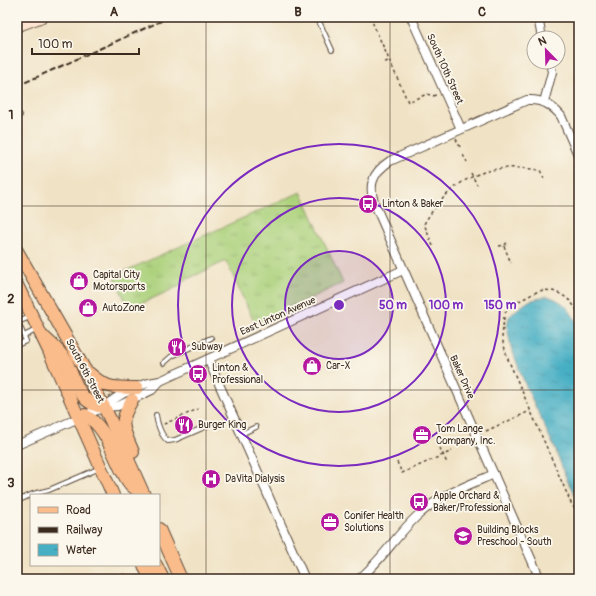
<svg xmlns="http://www.w3.org/2000/svg" width="596" height="596" viewBox="0 0 596 596" font-family="Pangolin,sans-serif">
	<defs>
		<pattern id="grass-tufts" width="24" height="20" patternUnits="userSpaceOnUse"><rect width="24" height="20" fill="#acd17b"/><path d="M3 7l-1-3M5 7V3M7 7l1-3M15 17l-1-3M17 17v-4M19 17l1-3" fill="none" stroke="#8daa64"/></pattern>
		<pattern id="water-ripples" width="26" height="14" patternUnits="userSpaceOnUse"><rect width="26" height="14" fill="#46afc4"/><path d="M2 4q2-2 4 0t4 0M15 11q2-2 4 0t4 0" fill="none" stroke="#3c8f9f"/></pattern>
	</defs>
	<rect width="100%" height="100%" fill="#fbf7ec"/>
	<filter id="ink" filterUnits="userSpaceOnUse"><feTurbulence type="fractalNoise" baseFrequency=".025" numOctaves="2"/><feDisplacementMap in="SourceGraphic" scale="8" xChannelSelector="R" yChannelSelector="G"/><feConvolveMatrix kernelMatrix="1 2 1 2 8 2 1 2 1" color-interpolation-filters="sRGB"/></filter>
	<filter id="wash" filterUnits="userSpaceOnUse"><feTurbulence type="fractalNoise" baseFrequency=".012" numOctaves="4" result="noise"/><feDisplacementMap in="SourceGraphic" scale="16" xChannelSelector="R" yChannelSelector="G"/><feGaussianBlur stdDeviation="0.9" result="paint"/><feColorMatrix in="noise" values="0 0 0 0 0 0 0 0 0 0 0 0 0 0 0 0 0 1.4 0 .05"/><feComposite in="paint" operator="in"/></filter>
	<g filter="url(#wash)">
		<rect width="100%" height="100%" fill="#f0e2c4"/>
		<!-- grass -->
		<polygon fill="url(#grass-tufts)" stroke="#747e4c" points="301,192 343,283 255,324 226,261 181,282 182,285 129,309 114,276"/>
		<!-- water -->
		<path fill="url(#water-ripples)" stroke="#406c71" d="M547,296C566,302 570,310 579,327V503L567,480L556,451L525,384L511,347L507,326L509,317L516,310L529,301Z"/>
	</g>
	<g filter="url(#ink)">
		<g fill="none" stroke-linecap="round" stroke-linejoin="round">
			<defs>
				<g id="service">
					<polyline points="317,17 332,50"/>
					<polyline points="17,116 20,115"/>
					<polyline points="17,320 26,341 17,345"/>
					<polyline points="18,322 30,317"/>
					<polyline points="24,336 36,330"/>
					<polyline points="164,363 172,356 211,338"/>
					<path d="M156,415C157,423 161,436 168,441L175,440L207,426"/>
					<polyline points="241,434 256,427"/>
					<polyline points="17,501 33,494 49,490 100,468"/>
					<polyline points="120,579 124,577"/>
				</g>
				<g id="minor">
					<polyline points="411,17 461,129"/>
					<polyline points="538,17 542,38"/>
					<polyline points="544,102 552,72 550,62"/>
					<polyline points="208,359 305,579"/>
					<polyline points="104,407 118,406 152,390 160,381"/>
					<path d="M17,445L104,407C119,394 140,383 160,381L403,270"/>
					<path d="M359,579C381,561 395,537 416,517C438,496 466,486 494,474"/>
					<path d="M540,579L376,207C367,186 372,173 390,161L527,100C542,99 552,105 561,116L579,157"/>
				</g>
				<polyline id="secondary" points="17,26 41,17"/>
				<g id="primary">
					<polyline points="17,251 85,370 110,419 144,495"/>
					<polyline points="17,285 49,351 113,495"/>
					<path d="M45,338C53,345 61,352 66,361C75,379 79,406 104,407"/>
					<path d="M89,373C108,390 113,387 137,388"/>
					<path d="M132,400C118,424 123,428 133,452"/>
					<path d="M85,415C110,429 113,461 129,483C132,487 137,490 141,493"/>
					<polyline points="159,529 181,579"/>
					<polyline points="144,565 150,579"/>
					<polyline points="156,565 163,579"/>
				</g>
			</defs>
			<!-- service casing -->
			<use href="#service" stroke="#564637" stroke-width="6"/>
			<!-- minor casing -->
			<use href="#minor" stroke="#564637" stroke-width="10"/>
			<!-- secondary casing -->
			<use href="#secondary" stroke="#564637" stroke-width="13"/>
			<!-- primary casing -->
			<use href="#primary" stroke="#564637" stroke-width="14"/>
			<!-- path -->
			<g stroke="#564637" stroke-width="1.5" stroke-dasharray="3 3" stroke-linecap="butt">
				<polyline points="370,17 408,102 427,94 433,96 436,95"/>
				<polyline points="385,62 389,61"/>
				<polyline points="456,139 460,147"/>
				<polyline points="463,155 467,162"/>
				<polyline points="471,173 477,185"/>
				<path d="M433,246L424,224C442,193 469,170 507,168C518,167 529,169 540,170L545,181"/>
				<polyline points="499,246 505,245 507,242"/>
				<polyline points="504,246 511,263"/>
				<path d="M505,313C510,306 517,302 525,298C529,296 534,293 539,291C556,287 572,299 579,314"/>
				<polyline points="504,317 502,338 507,357 572,505 579,514"/>
				<polyline points="164,424 198,409"/>
				<polyline points="486,431 530,411"/>
				<polyline points="440,448 447,463"/>
				<polyline points="397,462 402,473 452,451"/>
			</g>
			<!-- service -->
			<use href="#service" stroke="#fff" stroke-width="4"/>
			<!-- minor -->
			<use href="#minor" stroke="#fff" stroke-width="8"/>
			<!-- secondary -->
			<use href="#secondary" stroke="#fde4d1" stroke-width="11"/>
			<!-- primary -->
			<use href="#primary" stroke="#fabc8b" stroke-width="12"/>
			<!-- rail -->
			<polyline stroke="#3b2a1e" stroke-width="2" stroke-dasharray="6 3" stroke-linecap="butt" points="17,86 170,17"/>
		</g>
	</g>
	<!-- grid -->
	<path fill="none" stroke="#3b2a1e" stroke-width="1" stroke-opacity="0.55" d="M206,17V579M390,17V579M17,206H579M17,390H579"/>
	<!-- distance rings -->
	<circle cx="339" cy="305" r="54" fill="#7b2cbf" fill-opacity=".12"/>
	<g fill="none" stroke="#7b2cbf" stroke-width="2">
		<circle cx="339" cy="305" r="54"/>
		<circle cx="339" cy="305" r="107"/>
		<circle cx="339" cy="305" r="161"/>
	</g>
	<!-- icons -->
	<defs>
		<symbol id="bus-disc" viewBox="-11 -11 22 22"><circle r="9.5" fill="#b5179e" stroke="#fbf7ec"/><path d="M-5-6H5V4H4V6H2V4H-2V6H-4V4H-5ZM-3.5-4V0h7V-4ZM-3.5 1.2v1.5H-2V1.2ZM2 1.2v1.5H3.5V1.2Z" fill="#fff"/></symbol>
		<symbol id="shop-disc" viewBox="-11 -11 22 22"><circle r="9.5" fill="#b5179e" stroke="#fbf7ec"/><path d="M-5-2.5h2.3a2.7 3.5 0 0 1 5.4 0H5L5.5 6h-11ZM-1.5-2.5h3a1.5 2.3 0 0 0-3 0Z" fill="#fff"/></symbol>
		<symbol id="restaurant-disc" viewBox="-11 -11 22 22"><circle r="9.5" fill="#b5179e" stroke="#fbf7ec"/><path d="M-5-6h1v4h1v-4h1v4h1v-4h1v5L-1.5 .5V6h-2V.5L-5-1ZM5-6V6H3V1.5H1.5Q1.5-4 5-6Z" fill="#fff"/></symbol>
		<symbol id="office-disc" viewBox="-11 -11 22 22"><circle r="9.5" fill="#b5179e" stroke="#fbf7ec"/><path d="M-6-3h4V-5.5h4V-3h4V5H-6ZM-1-4.5V-3h2v-1.5ZM-6 0V1H6V0Z" fill="#fff"/></symbol>
		<symbol id="hospital-disc" viewBox="-11 -11 22 22"><circle r="9.5" fill="#b5179e" stroke="#fbf7ec"/><path d="M-5-5h3v3.5h4V-5h3V5h-3V1.5h-4V5h-3Z" fill="#fff"/></symbol>
		<symbol id="school-disc" viewBox="-11 -11 22 22"><circle r="9.5" fill="#b5179e" stroke="#fbf7ec"/><path d="M0-5L7-2L0 1L-7-2ZM-4 1L0 2.5L4 1V4Q0 6-4 4Z" fill="#fff"/></symbol>
	</defs>
	<g fill-rule="evenodd">
		<use href="#bus-disc" x="357" y="193" width="22" height="22"/>
		<use href="#shop-disc" x="68" y="270" width="22" height="22"/>
		<use href="#shop-disc" x="77" y="297" width="22" height="22"/>
		<use href="#restaurant-disc" x="166" y="336" width="22" height="22"/>
		<use href="#shop-disc" x="301" y="355" width="22" height="22"/>
		<use href="#bus-disc" x="187" y="363" width="22" height="22"/>
		<use href="#restaurant-disc" x="173" y="414" width="22" height="22"/>
		<use href="#office-disc" x="411" y="424" width="22" height="22"/>
		<use href="#hospital-disc" x="200" y="468" width="22" height="22"/>
		<use href="#bus-disc" x="408" y="491" width="22" height="22"/>
		<use href="#office-disc" x="319" y="511" width="22" height="22"/>
		<use href="#school-disc" x="452" y="525" width="22" height="22"/>
	</g>
	<g text-anchor="middle" dominant-baseline="central" stroke-width="3.5" stroke-linejoin="round" paint-order="stroke">
		<!-- street labels -->
		<g font-size="10" fill="#3b2a1e" stroke="#fbf7ec">
			<text transform="translate(445 69) rotate(66)">South 10th Street</text>
			<text transform="translate(278 316) rotate(-24)">East Linton Avenue</text>
			<text transform="translate(85 371) rotate(62)">South 6th Street</text>
			<text transform="translate(462 377) rotate(66)">Baker Drive</text>
		</g>
		<!-- poi labels -->
		<g font-size="10" fill="#3b2a1e" stroke="#fbf7ec" text-anchor="start">
			<text x="382" y="204">Linton &amp; Baker</text>
			<text x="93" y="275">Capital City<tspan x="93" dy="12">Motorsports</tspan></text>
			<text x="102" y="308">AutoZone</text>
			<text x="191" y="347">Subway</text>
			<text x="326" y="366">Car-X</text>
			<text x="212" y="368">Linton &amp;<tspan x="212" dy="12">Professional</tspan></text>
			<text x="198" y="425">Burger King</text>
			<text x="436" y="429">Tom Lange<tspan x="436" dy="12">Company, Inc.</tspan></text>
			<text x="225" y="479">DaVita Dialysis</text>
			<text x="433" y="496">Apple Orchard &amp;<tspan x="433" dy="12">Baker/Professional</tspan></text>
			<text x="344" y="516">Conifer Health<tspan x="344" dy="12">Solutions</tspan></text>
			<text x="477" y="530">Building Blocks<tspan x="477" dy="12">Preschool - South</tspan></text>
		</g>
	</g>
	<circle cx="339" cy="305" r="6" fill="#7b2cbf" stroke="#fbf7ec" stroke-width="2"/>
	<g font-size="12" text-anchor="middle" font-weight="bold" fill="#7b2cbf" stroke="#fbf7ec" stroke-width="3.5" stroke-linejoin="round" paint-order="stroke">
		<text x="393" y="309">50 m</text>
		<text x="446" y="309">100 m</text>
		<text x="500" y="309">150 m</text>
	</g>
	<!-- margin -->
	<rect width="596" height="596" fill="none" stroke="#fbf7ec" stroke-width="44"/>
	<!-- legend -->
	<rect x="30" y="494" width="130" height="72" fill="#fbf7ec" stroke="#aea59a"/>
	<rect x="38" y="507" width="20" height="6" fill="#fabc8b" stroke="#aea59a"/>
	<text x="66" y="514" font-size="12" fill="#3b2a1e">Road</text>
	<rect x="38" y="527" width="20" height="6" fill="#3b2a1e" stroke="#aea59a"/>
	<text x="66" y="534" font-size="12" fill="#3b2a1e">Railway</text>
	<rect x="38" y="544" width="20" height="12" fill="url(#water-ripples)" stroke="#aea59a"/>
	<text x="66" y="554" font-size="12" fill="#3b2a1e">Water</text>
	<!-- north arrow -->
	<g transform="translate(546 50) rotate(337)"><circle r="19" fill="#fbf7ec" stroke="#aea59a"/>
	<path d="M0-3L7 15L0 10L-7 15Z" fill="#b5179e"/>
	<text y="-6" font-size="11" font-weight="bold" text-anchor="middle" fill="#3b2a1e">N</text>
	</g>
	<!-- scale -->
	<path d="M32 48v6h107v-6" fill="none" stroke="#3b2a1e" stroke-width="2"/>
	<text x="38" y="48" font-size="12" fill="#3b2a1e" stroke="#fbf7ec" stroke-width="3" paint-order="stroke">100 m</text>
	<rect x="22" y="22" width="552" height="552" fill="none" stroke="#3b2a1e" stroke-width="1.5"/>
	<g font-size="13" text-anchor="middle" font-weight="bold" fill="#3b2a1e">
		<text x="114" y="16">A</text>
		<text x="298" y="16">B</text>
		<text x="482" y="16">C</text>
		<text x="11" y="119">1</text>
		<text x="11" y="303">2</text>
		<text x="11" y="487">3</text>
	</g>
</svg>
